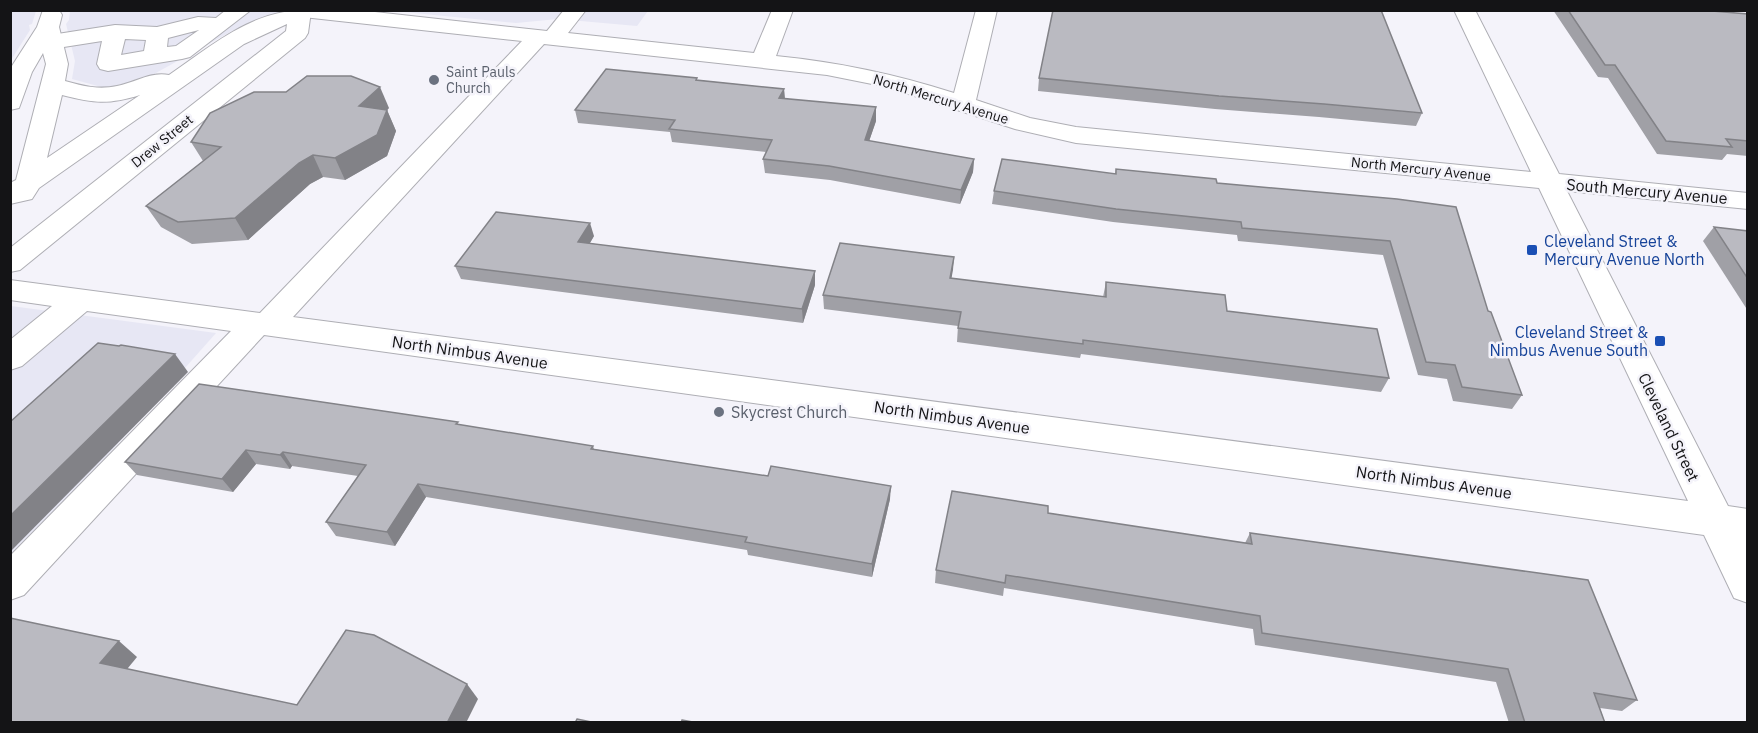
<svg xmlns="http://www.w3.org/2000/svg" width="1758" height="733" viewBox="0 0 1758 733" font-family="'IBM Plex Sans',sans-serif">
	<rect width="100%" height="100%" fill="#f4f3fa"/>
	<!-- built -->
	<g fill="#e7e7f4">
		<polygon points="11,10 36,11 32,24 29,25 30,30 11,60"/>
		<polygon points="70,11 283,11 232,31 145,79 105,88 72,79 75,61 66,24 69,20"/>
		<polygon points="394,11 648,11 637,26 558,19 516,23"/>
		<polygon points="11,306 216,333 11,564"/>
	</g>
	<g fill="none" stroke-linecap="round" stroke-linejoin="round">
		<defs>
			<g id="minor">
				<path d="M226,10H251L190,57L182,59L108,71L100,69L97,64L102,41L51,49L43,47L40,42L43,37L51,35L115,25L157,27L198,17L216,18ZM199,30L176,46L167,47L168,38ZM125,39L146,40L144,51L121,55Z"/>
				<path d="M284,10H357L547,31L564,10H586L568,33L754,53L772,10H793L776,56C837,62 895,74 954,93L976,10H997L976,100L1030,118L1076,127L1531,172L1454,10H1475L1559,174L1748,193V209L1567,191L1728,506L1748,509V603L1734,598L1704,535L264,335L24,595L10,600V556L231,331L87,311L22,366L10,370V340L52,306L10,300V280L260,313L522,41L294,16L287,14ZM544,44L827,75L887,87L1015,129L1076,143L1539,188L1688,501L293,317Z"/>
			</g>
			<path id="major" d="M43,10H59L62,15L59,27L68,64L65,81C83,86 98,90 117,86C134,83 151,71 169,75C210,47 258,5 311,11L308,33L305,38L20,270L10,272V248L286,31L287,24L244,44L39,188L32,199L10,204V183L16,180L46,64L43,53L32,72L19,108L10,110V69L37,27ZM62,95C93,103 108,105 140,95L47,158Z"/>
		</defs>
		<!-- minor casing -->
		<use href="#minor" stroke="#aeaeb4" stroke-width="2"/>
		<!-- major casing -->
		<use href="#major" stroke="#aeaeb4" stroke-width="2"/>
		<!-- minor -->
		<use href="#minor" fill="#fff" fill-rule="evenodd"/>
		<!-- major -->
		<use href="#major" fill="#fff" fill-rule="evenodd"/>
	</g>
	<!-- wall -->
	<g fill="#a0a0a6">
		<polygon points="1553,10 1700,10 1748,14 1748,156 1727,154 1722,160 1657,154 1608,78 1598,77"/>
		<polygon points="1039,78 1422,113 1416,126 1319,117 1215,109 1038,91"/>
		<polygon points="697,80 784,89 785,99 876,107 876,121 869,141 974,159 973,172 960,204 830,180 765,173 763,159 766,152 672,142 670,132 578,123 575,110"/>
		<polygon points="286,92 389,108 387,110 396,131 387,156 345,180 323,177 310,184 248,240 192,244 161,227 146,206 203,161 191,142"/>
		<polygon points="1116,169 1217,183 1397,199 1488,311 1522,395 1512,409 1453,401 1447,379 1418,375 1383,255 1238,241 1237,235 1113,222 992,204 994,191 1115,174"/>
		<polygon points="1714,227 1748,231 1748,311 1703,241"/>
		<polygon points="594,236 590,243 815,285 803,323 461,279 455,266"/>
		<polygon points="954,257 951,278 1103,297 1106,282 1227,311 1389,378 1381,392 1081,354 1080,358 957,342 958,326 824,309 823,295"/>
		<polygon points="459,425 593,446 594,449 890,499 872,577 748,555 747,550 426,497 395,546 336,536 326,522 358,476 292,466 290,469 256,464 233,492 137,475 125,462"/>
		<polygon points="1250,533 1637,700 1622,711 1600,708 1605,723 1509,723 1496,682 1255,645 1253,629 1004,588 1003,596 935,583 936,570 1245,543"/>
	</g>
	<!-- shaded-wall -->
	<g fill="#828287">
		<polygon points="380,87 389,108 368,127 359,106"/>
		<polygon points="784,89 785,102 779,98"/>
		<polygon points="876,107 876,121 865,153 865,140"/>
		<polygon points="387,110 396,131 387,156 345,180 335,158"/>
		<polygon points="313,155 323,177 310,184 248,240 235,218 299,163"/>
		<polygon points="974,159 973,172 960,204 961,190"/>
		<polygon points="590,223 594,236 582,256 578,242"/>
		<polygon points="954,257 953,270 949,292 950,278"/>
		<polygon points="815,271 815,285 803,323 802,309"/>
		<polygon points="175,354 188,372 10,552 10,516"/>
		<polygon points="246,450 256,464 233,492 222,479"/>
		<polygon points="283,452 292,466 290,469 280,455"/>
		<polygon points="418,484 426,497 395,546 387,532"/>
		<polygon points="891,486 890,499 872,577 872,564"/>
		<polygon points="119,641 137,657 119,679 100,663"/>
		<polygon points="467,684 478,699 466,723 447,723"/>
	</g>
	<!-- building -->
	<g fill="#babac1" stroke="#828287" stroke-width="1.5">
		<polygon points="1053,10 1381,10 1422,113 1324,104 1219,96 1039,78"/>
		<polygon points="1568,10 1700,10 1748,14 1748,141 1726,139 1732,147 1666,141 1615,65 1605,65"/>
		<polygon points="606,69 697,78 696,80 784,89 779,98 876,107 865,140 974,159 961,190 829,166 763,159 772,140 669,129 675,120 575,110"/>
		<polygon points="307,76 351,76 380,87 359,106 387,110 377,135 335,158 313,155 299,163 235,218 178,222 146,206 221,147 191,142 210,113 254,92 286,92"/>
		<polygon points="1002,159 1116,174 1116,169 1216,179 1217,183 1397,199 1456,207 1488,311 1491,312 1522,395 1462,387 1455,365 1426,362 1390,241 1242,228 1241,222 1116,209 994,191"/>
		<polygon points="496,212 590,223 578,242 815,271 802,309 455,266"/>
		<polygon points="1714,227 1748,231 1748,279"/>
		<polygon points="840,243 954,257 950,278 1106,297 1106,282 1225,295 1227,311 1377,329 1389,378 1083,340 1083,344 958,328 961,312 823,295"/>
		<polygon points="98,343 119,346 121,345 175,354 10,516 10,422"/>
		<polygon points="199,384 458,422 456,424 593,446 591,449 768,476 771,466 891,486 872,564 745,542 747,537 418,484 387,532 326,522 366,465 283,452 280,455 246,450 222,479 125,462"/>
		<polygon points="952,491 1048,506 1048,513 1252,544 1250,533 1588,580 1637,700 1594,693 1605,723 1525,723 1508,669 1262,633 1260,616 1006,575 1005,583 936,570"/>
		<polygon points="10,618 119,641 100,663 297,705 346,630 374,635 467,684 447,723 10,723"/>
		<polygon points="577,719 596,723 575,723"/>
		<polygon points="682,720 698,723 681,723"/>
	</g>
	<!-- markers -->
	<g fill="#6b7280" stroke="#f4f3fa" stroke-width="2">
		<circle cx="434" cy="80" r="6"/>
		<circle cx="719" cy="412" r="6"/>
	</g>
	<g fill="#1a4fb4" stroke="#f4f3fa" stroke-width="2">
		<rect x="1526" y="244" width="12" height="12" rx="3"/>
		<rect x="1654" y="335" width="12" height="12" rx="3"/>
	</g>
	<g text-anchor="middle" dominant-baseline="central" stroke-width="5" stroke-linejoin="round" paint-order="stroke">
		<!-- far-worship labels -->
		<g font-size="14" fill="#5b616d" stroke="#f4f3fa" text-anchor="start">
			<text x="446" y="72">Saint Pauls<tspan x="446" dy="16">Church</tspan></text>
		</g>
		<!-- far-street labels -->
		<g font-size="14" fill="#141416" stroke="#f4f3fa">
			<text transform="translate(941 99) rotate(17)">North Mercury Avenue</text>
			<text transform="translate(162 141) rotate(-39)">Drew Street</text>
			<text transform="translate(1421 169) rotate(6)">North Mercury Avenue</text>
		</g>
		<!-- street labels -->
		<g font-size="16" fill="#141416" stroke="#f4f3fa">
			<text transform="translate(1647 191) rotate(5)">South Mercury Avenue</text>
			<text transform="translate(470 352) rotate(8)">North Nimbus Avenue</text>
			<text transform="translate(952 417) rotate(8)">North Nimbus Avenue</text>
			<text transform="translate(1669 427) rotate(64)">Cleveland Street</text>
			<text transform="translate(1434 482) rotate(8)">North Nimbus Avenue</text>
		</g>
		<!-- transit labels -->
		<g font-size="16" fill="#164399" stroke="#f4f3fa" text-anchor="start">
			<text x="1544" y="241">Cleveland Street &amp;<tspan x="1544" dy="18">Mercury Avenue North</tspan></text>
			<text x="1648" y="332" text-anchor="end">Cleveland Street &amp;<tspan x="1648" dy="18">Nimbus Avenue South</tspan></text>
		</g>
		<!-- worship labels -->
		<g font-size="16" fill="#5b616d" stroke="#f4f3fa" text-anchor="start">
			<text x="731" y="412">Skycrest Church</text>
		</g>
	</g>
	<!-- border -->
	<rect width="1758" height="733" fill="none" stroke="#141416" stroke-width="24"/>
</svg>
